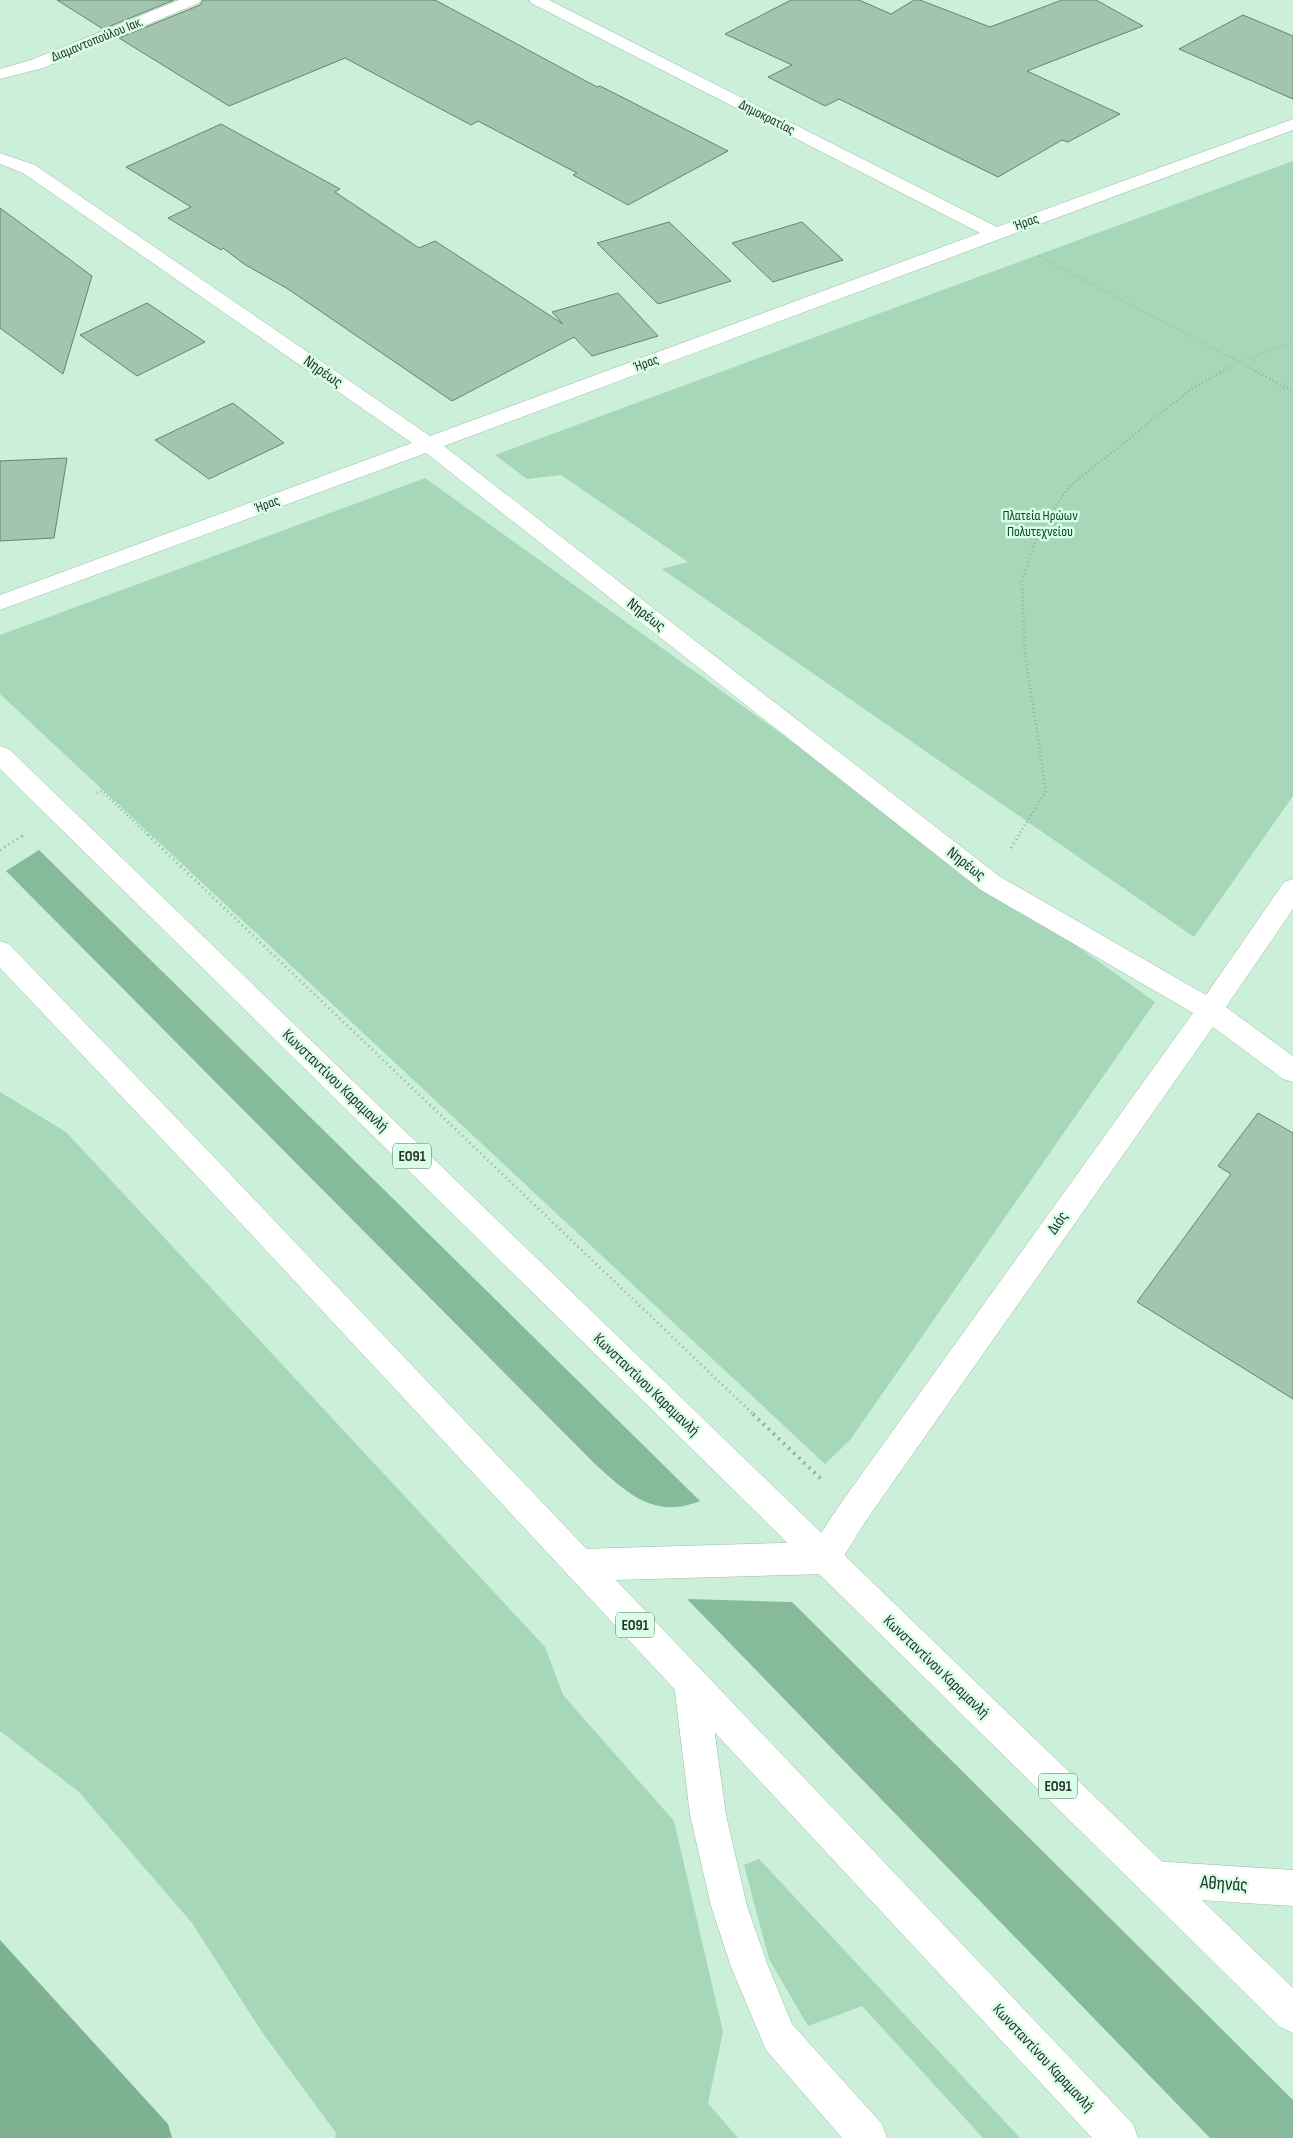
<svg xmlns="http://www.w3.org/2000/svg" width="1293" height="2138" viewBox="0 0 1293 2138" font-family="'Sofia Sans Condensed',sans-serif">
	<rect width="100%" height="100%" fill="#ccefd9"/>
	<!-- green -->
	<g fill="#a5d7b8">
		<polygon points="1293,161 1293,796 1194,937 662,569 688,562 561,475 527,479 495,455"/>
		<polygon points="425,478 1155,1002 850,1440 825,1464 0,694 0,635"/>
		<polygon points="0,1092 66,1132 545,1647 563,1695 674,1821 723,2032 708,2103 738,2138 335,2138 336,2133 262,2032 192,1923 79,1792 0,1731"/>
		<polygon points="759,1859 1020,2138 983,2138 862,2006 808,2026 769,1959 744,1865"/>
	</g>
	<!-- forest -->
	<g fill="#86ba9b">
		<path d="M39,850L700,1501C654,1520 626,1492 594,1463L6,871Z"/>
		<polygon points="687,1599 792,1602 1293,2100 1293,2138 1210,2138"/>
	</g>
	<!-- water -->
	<polygon fill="#7db192" points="0,1940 168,2124 172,2138 0,2138"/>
	<!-- building -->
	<g fill="#a3c5b0" stroke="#648571">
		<polygon points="57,0 174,0 103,29"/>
		<polygon points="203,0 435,0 597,87 600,86 728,151 628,205 573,175 577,173 478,121 471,125 345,58 229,106 119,38 200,5"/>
		<polygon points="791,0 859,0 891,14 914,0 920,0 990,27 1062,0 1096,0 1143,26 1027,71 1120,114 1068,142 1062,140 998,177 839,99 825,106 768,77 792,65 725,34"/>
		<polygon points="1243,15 1293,36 1293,99 1179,49"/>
		<polygon points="221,124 340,189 335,192 419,248 435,241 563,324 552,312 618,293 658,336 592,356 574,337 452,401 288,289 244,264 223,248 221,250 168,218 191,207 126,167"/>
		<polygon points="0,208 92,276 63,374 0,328"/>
		<polygon points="669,222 731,281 658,304 597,243"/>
		<polygon points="802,222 843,260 773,282 732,243"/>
		<polygon points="147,303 205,342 137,376 80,335"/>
		<polygon points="233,403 284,443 209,479 155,440"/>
		<polygon points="67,458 54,538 0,541 0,461"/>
		<polygon points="1258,1113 1293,1133 1293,1399 1137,1302 1231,1174 1218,1166"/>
	</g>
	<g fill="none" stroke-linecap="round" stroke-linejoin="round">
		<defs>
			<polygon id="service" points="691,1667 703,1672 708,1684 726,1815 747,1906 768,1966 792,2024 882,2124 887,2138 842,2138 766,2050 731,1967 711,1906 690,1815 674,1684 679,1672"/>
			<g id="minor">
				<polygon points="179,0 201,0 199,3 43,68 0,79 0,69 31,60"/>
				<polygon points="529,0 549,0 997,227 1293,119 1293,130 444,446 999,876 1206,995 1284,882 1293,879 1293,909 1226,1007 1293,1056 1293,1082 1283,1079 1213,1027 865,1522 836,1569 824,1574 580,1581 568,1576 564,1565 568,1554 580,1549 815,1542 843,1500 1193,1013 981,890 426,453 0,610 0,595 412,443 23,173 0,164 0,153 35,165 430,436 980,233 531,3"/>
				<polygon points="1154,1861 1293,1870 1293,1906 1154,1897 1141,1892 1136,1879 1141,1866"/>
			</g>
			<g id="trunk">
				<polygon points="0,746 9,749 1293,1988 1293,2033 1280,2027 0,769"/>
				<polygon points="0,941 9,944 215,1158 1133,2124 1138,2138 1092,2138 195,1174 0,968"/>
			</g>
		</defs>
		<!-- service casing -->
		<use href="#service" stroke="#9abca6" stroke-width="1"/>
		<!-- minor casing -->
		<use href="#minor" stroke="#9abca6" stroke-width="1"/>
		<!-- trunk casing -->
		<use href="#trunk" stroke="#9abca6" stroke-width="1"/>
		<!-- path-far3 -->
		<g stroke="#94af9e" stroke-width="2" stroke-dasharray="0.5 2.5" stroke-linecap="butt">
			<polyline points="1039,256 1258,372"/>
			<polyline points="1221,372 1239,362 1293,342"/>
		</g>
		<!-- path-far2 -->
		<g stroke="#94af9e" stroke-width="2.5" stroke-dasharray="1 3" stroke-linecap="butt">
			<polyline points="1255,371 1293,391"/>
			<polyline points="97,793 102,791 149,836"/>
			<polyline points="22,836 24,835"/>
			<polyline points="1018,836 1046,791 1025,654 1022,581 1040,529 1070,486 1191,389 1223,371"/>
		</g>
		<!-- path-far1 -->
		<g stroke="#94af9e" stroke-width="3" stroke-dasharray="1 4" stroke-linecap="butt">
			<polyline points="148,835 754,1415"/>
			<polyline points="1011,848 1019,835"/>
			<polyline points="0,850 24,835"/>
		</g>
		<!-- path -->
		<polyline stroke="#94af9e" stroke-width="4" stroke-dasharray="2 5" stroke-linecap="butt" points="753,1414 821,1479"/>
		<!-- service -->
		<use href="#service" fill="#fff" fill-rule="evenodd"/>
		<!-- minor -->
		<use href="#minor" fill="#fff" fill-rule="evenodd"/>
		<!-- trunk -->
		<use href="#trunk" fill="#fff" fill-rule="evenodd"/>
	</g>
	<g text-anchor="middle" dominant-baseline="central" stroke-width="5" stroke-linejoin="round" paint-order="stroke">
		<!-- far-street labels -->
		<g font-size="14" fill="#28362e" stroke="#d9fde6">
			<text transform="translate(97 39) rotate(-22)">Διαμαντοπούλου Ιακ.</text>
			<text transform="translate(767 117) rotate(27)">Δημοκρατίας</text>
			<text transform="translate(1026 222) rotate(-20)">Ήρας</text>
			<text transform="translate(646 363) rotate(-20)">Ήρας</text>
			<text transform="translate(267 504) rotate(-20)">Ήρας</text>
		</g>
		<!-- far-park labels -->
		<g font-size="14" fill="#07492c" stroke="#d9fde6">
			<text x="1040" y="515">Πλατεία Ηρώων<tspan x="1040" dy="16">Πολυτεχνείου</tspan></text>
		</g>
		<!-- shield labels -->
		<g fill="#d9fde6" stroke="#5d7265" stroke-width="1">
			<rect x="393" y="1143.5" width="38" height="25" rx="4"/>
			<rect x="616" y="1612.5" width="38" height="25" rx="4"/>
			<rect x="1039" y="1773.5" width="38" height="25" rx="4"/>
		</g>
		<g font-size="15" font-weight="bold" fill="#28362e">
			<text x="412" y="1156">ΕΟ91</text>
			<text x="635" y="1625">ΕΟ91</text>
			<text x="1058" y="1786">ΕΟ91</text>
		</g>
		<!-- street labels -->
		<g font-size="16" fill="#28362e" stroke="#d9fde6">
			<text transform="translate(323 372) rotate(35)">Νηρέως</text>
			<text transform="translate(646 615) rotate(38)">Νηρέως</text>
			<text transform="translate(966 864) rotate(38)">Νηρέως</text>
			<text transform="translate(335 1081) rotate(44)">Κωνσταντίνου Καραμανλή</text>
			<text transform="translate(1058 1223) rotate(-55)">Διός</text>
			<text transform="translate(646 1385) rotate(44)">Κωνσταντίνου Καραμανλή</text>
			<text transform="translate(936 1667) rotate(44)">Κωνσταντίνου Καραμανλή</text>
			<text transform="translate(1043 2058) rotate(47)">Κωνσταντίνου Καραμανλή</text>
		</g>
		<!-- near-street labels -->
		<g font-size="19" fill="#28362e" stroke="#d9fde6">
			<text transform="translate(1224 1884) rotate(4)">Αθηνάς</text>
		</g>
	</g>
</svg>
